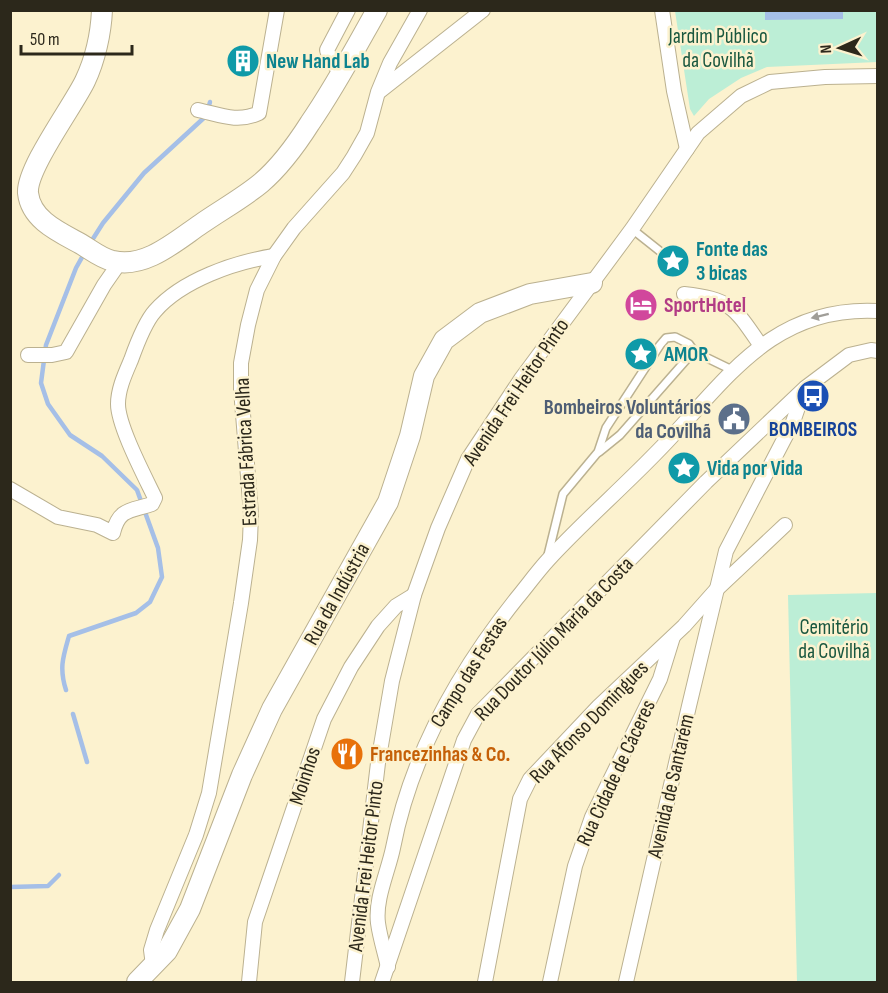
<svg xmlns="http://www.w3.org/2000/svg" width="888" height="993" viewBox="0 0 888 993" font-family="'Sofia Sans Condensed',sans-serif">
	<rect width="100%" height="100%" fill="#fcf2cf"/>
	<!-- green -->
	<g fill="#bceed6">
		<polygon points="675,11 877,11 877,62 767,67 741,78 709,99 694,116 690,109"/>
		<polygon points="877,593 877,982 797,982 788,595"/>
	</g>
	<!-- water -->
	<polygon fill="#a5bfe7" points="765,11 843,11 843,19 765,20"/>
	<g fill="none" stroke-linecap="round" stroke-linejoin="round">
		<!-- stream -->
		<g stroke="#a5bfe7" stroke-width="4.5">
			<polyline points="89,245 103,223 144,173 206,116 210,102"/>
			<path d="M66,690C59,668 63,657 69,636L136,613L150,602L162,577L158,548L137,490L102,456L70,435L48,404L41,383L46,345L76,268L85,252"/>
			<polyline points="73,714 87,762"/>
			<polyline points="10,887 48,886 59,875"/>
		</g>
		<defs>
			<g id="lane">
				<polyline points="632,229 671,260"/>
				<polyline points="599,452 620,435 694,351"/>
				<polyline points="548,555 563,494 598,452 606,428 660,345 666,338 675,337 689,344 694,351 701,355 732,370"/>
			</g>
			<g id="street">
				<polyline points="662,10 674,91 687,149"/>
				<polyline points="341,73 330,59 327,50 348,10"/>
				<polyline points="380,91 483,10"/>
				<path d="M198,110C220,115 238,123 259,113L277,10"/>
				<path d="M684,294C731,299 735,308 761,346"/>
				<polyline points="28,355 52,355 66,352 104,285 120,262"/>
				<path d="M10,489L58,517L97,525L113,533C119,508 131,511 152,504L155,498C145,477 118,426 118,404C118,389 125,374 131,360C136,346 145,322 155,311C182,280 235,262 274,256"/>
				<polyline points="153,965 151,950 157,930 196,835 209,793 241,603 250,540 251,514 241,389 241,363 248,325 257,290 274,256 294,228 343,173 354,156 367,133 378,92 390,63 420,10"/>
				<path d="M388,967C385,953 380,938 378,923C375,899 388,872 393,848C411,754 458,672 517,598C527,586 537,572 548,560C582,523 620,490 655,454C723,386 768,305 878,311"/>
				<polyline points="249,982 255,922 324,719 351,667 378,626 396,606 414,595"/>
				<polyline points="352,982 378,763 392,681 414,595 438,528 468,459 521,379 632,229 698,133 741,96 770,82 825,77 878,76"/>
				<polyline points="382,982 464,740 478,714 706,482 805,388 849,355 871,350 878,351"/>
				<polyline points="485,982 520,799 530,779 599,706 684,626 716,590 785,525"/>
				<polyline points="550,982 575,866 592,817 660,679 673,637"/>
				<polyline points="626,982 689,706 726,551 793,422 804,390"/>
			</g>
			<g id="secondary">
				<path d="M102,10C101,33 95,60 85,81C73,106 26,169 28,193C31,220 59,232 81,244C91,250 102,259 113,261C145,269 176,241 201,224C221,210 243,198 261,183C281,166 296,145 310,123C335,87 355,49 377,10"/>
				<polyline points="137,982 167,951 190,909 242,775 272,709 388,502 410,436 424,376 444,340 480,313 530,294 592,283"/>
			</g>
		</defs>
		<!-- lane casing -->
		<use href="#lane" stroke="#bbb190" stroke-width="10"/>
		<!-- street casing -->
		<use href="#street" stroke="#bbb190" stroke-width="16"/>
		<!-- secondary casing -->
		<use href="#secondary" stroke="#bbb190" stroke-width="22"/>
		<!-- lane -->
		<use href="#lane" stroke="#fff" stroke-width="7"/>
		<!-- street -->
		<use href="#street" stroke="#fff" stroke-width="14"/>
		<!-- secondary -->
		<use href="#secondary" stroke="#fff" stroke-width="20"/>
	</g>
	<!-- one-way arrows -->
	<defs><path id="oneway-solid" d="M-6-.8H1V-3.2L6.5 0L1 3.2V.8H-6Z" transform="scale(1.5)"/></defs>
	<use fill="#a09e98" href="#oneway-solid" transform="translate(820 316) rotate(166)"/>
	<!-- icons -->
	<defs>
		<symbol id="building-disc" viewBox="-11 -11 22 22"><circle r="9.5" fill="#0f9aa8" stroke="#fcf2cf"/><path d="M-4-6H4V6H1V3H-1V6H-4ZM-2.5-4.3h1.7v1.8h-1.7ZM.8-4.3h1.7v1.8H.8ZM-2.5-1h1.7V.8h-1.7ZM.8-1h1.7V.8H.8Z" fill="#fff"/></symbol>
		<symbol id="sight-disc" viewBox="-11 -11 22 22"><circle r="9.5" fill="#0f9aa8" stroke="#fcf2cf"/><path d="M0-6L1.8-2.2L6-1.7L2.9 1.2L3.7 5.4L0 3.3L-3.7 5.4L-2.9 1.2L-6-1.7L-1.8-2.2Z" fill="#fff"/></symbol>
		<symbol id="hotel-disc" viewBox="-11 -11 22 22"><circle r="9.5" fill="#d1479c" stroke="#fcf2cf"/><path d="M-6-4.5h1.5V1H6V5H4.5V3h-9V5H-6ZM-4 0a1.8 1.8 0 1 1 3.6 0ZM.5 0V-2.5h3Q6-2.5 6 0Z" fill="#fff"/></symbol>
		<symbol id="bus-disc" viewBox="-11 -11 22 22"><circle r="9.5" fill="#1a4fb4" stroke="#fcf2cf"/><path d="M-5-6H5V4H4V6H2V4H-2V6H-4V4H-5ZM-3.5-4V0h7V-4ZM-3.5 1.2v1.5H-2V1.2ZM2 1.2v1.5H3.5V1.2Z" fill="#fff"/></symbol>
		<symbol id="civic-disc" viewBox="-11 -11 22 22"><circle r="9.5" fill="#5c6f8a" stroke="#fcf2cf"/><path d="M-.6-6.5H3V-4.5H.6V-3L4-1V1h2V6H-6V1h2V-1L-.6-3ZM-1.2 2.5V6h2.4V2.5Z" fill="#fff"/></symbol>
		<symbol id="restaurant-disc" viewBox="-11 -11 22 22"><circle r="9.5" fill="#e8710a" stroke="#fcf2cf"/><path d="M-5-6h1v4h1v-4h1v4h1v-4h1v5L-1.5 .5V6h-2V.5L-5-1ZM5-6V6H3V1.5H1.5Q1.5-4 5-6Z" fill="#fff"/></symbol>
	</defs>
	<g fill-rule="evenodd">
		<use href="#building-disc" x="224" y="42" width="38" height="38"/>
		<use href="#sight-disc" x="654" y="242" width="38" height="38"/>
		<use href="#hotel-disc" x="622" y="286" width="38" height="38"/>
		<use href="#sight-disc" x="622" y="335" width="38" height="38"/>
		<use href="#bus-disc" x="794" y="377" width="38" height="38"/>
		<use href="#civic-disc" x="715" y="400" width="38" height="38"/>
		<use href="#sight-disc" x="665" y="449" width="38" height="38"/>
		<use href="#restaurant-disc" x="328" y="735" width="38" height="38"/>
	</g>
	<g text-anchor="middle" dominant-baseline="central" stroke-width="5" stroke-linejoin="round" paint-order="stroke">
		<!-- park labels -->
		<g font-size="21" fill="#19573f" stroke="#fcf2cf">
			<text x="718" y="36">Jardim Público<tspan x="718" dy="24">da Covilhã</tspan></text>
			<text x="834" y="627">Cemitério<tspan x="834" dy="24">da Covilhã</tspan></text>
		</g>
		<!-- culture labels -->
		<g font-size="21" font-weight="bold" fill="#0d838f" stroke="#fcf2cf" text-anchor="start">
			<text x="266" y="61">New Hand Lab</text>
			<text x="696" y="249">Fonte das<tspan x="696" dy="24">3 bicas</tspan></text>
			<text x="664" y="354">AMOR</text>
			<text x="707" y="468">Vida por Vida</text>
		</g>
		<!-- hotel labels -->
		<g font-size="21" font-weight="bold" fill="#b23c85" stroke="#fcf2cf" text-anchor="start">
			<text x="664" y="305">SportHotel</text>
		</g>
		<!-- street labels -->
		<g font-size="21" fill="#2c281b" stroke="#fcf2cf">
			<text transform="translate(516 392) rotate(-56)">Avenida Frei Heitor Pinto</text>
			<text transform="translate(246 452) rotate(-93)">Estrada Fábrica Velha</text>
			<text transform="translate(337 594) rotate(-61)">Rua da Indústria</text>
			<text transform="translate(554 639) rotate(-46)">Rua Doutor Júlio Maria da Costa</text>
			<text transform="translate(469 672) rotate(-58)">Campo das Festas</text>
			<text transform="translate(589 722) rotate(-46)">Rua Afonso Domingues</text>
			<text transform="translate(616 773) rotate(-65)">Rua Cidade de Cáceres</text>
			<text transform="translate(305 776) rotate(-72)">Moinhos</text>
			<text transform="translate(671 786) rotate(-77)">Avenida de Santarém</text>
			<text transform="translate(366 866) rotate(-83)">Avenida Frei Heitor Pinto</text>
		</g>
		<!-- service labels -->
		<g font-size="21" font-weight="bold" fill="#4e5e75" stroke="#fcf2cf" text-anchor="end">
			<text x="711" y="407">Bombeiros Voluntários<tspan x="711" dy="24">da Covilhã</tspan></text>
		</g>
		<!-- transit labels -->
		<g font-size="21" font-weight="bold" fill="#164399" stroke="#fcf2cf">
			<text x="813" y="429">BOMBEIROS</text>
		</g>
		<!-- food labels -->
		<g font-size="21" font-weight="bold" fill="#c56008" stroke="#fcf2cf" text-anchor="start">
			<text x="370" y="754">Francezinhas &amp; Co.</text>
		</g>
	</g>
	<!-- border -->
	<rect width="888" height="993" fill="none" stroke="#2c281b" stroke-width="24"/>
	<!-- north arrow -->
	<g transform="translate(840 48) rotate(266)" stroke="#fcf2cf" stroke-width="4.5" paint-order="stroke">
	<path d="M0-4.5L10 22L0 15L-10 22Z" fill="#2c281b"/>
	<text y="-9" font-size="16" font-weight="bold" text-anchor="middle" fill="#2c281b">N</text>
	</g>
	<!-- scale -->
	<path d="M21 45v9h111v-9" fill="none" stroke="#2c281b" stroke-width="3"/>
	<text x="30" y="45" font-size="18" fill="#2c281b" stroke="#fcf2cf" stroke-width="4.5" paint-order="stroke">50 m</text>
</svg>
